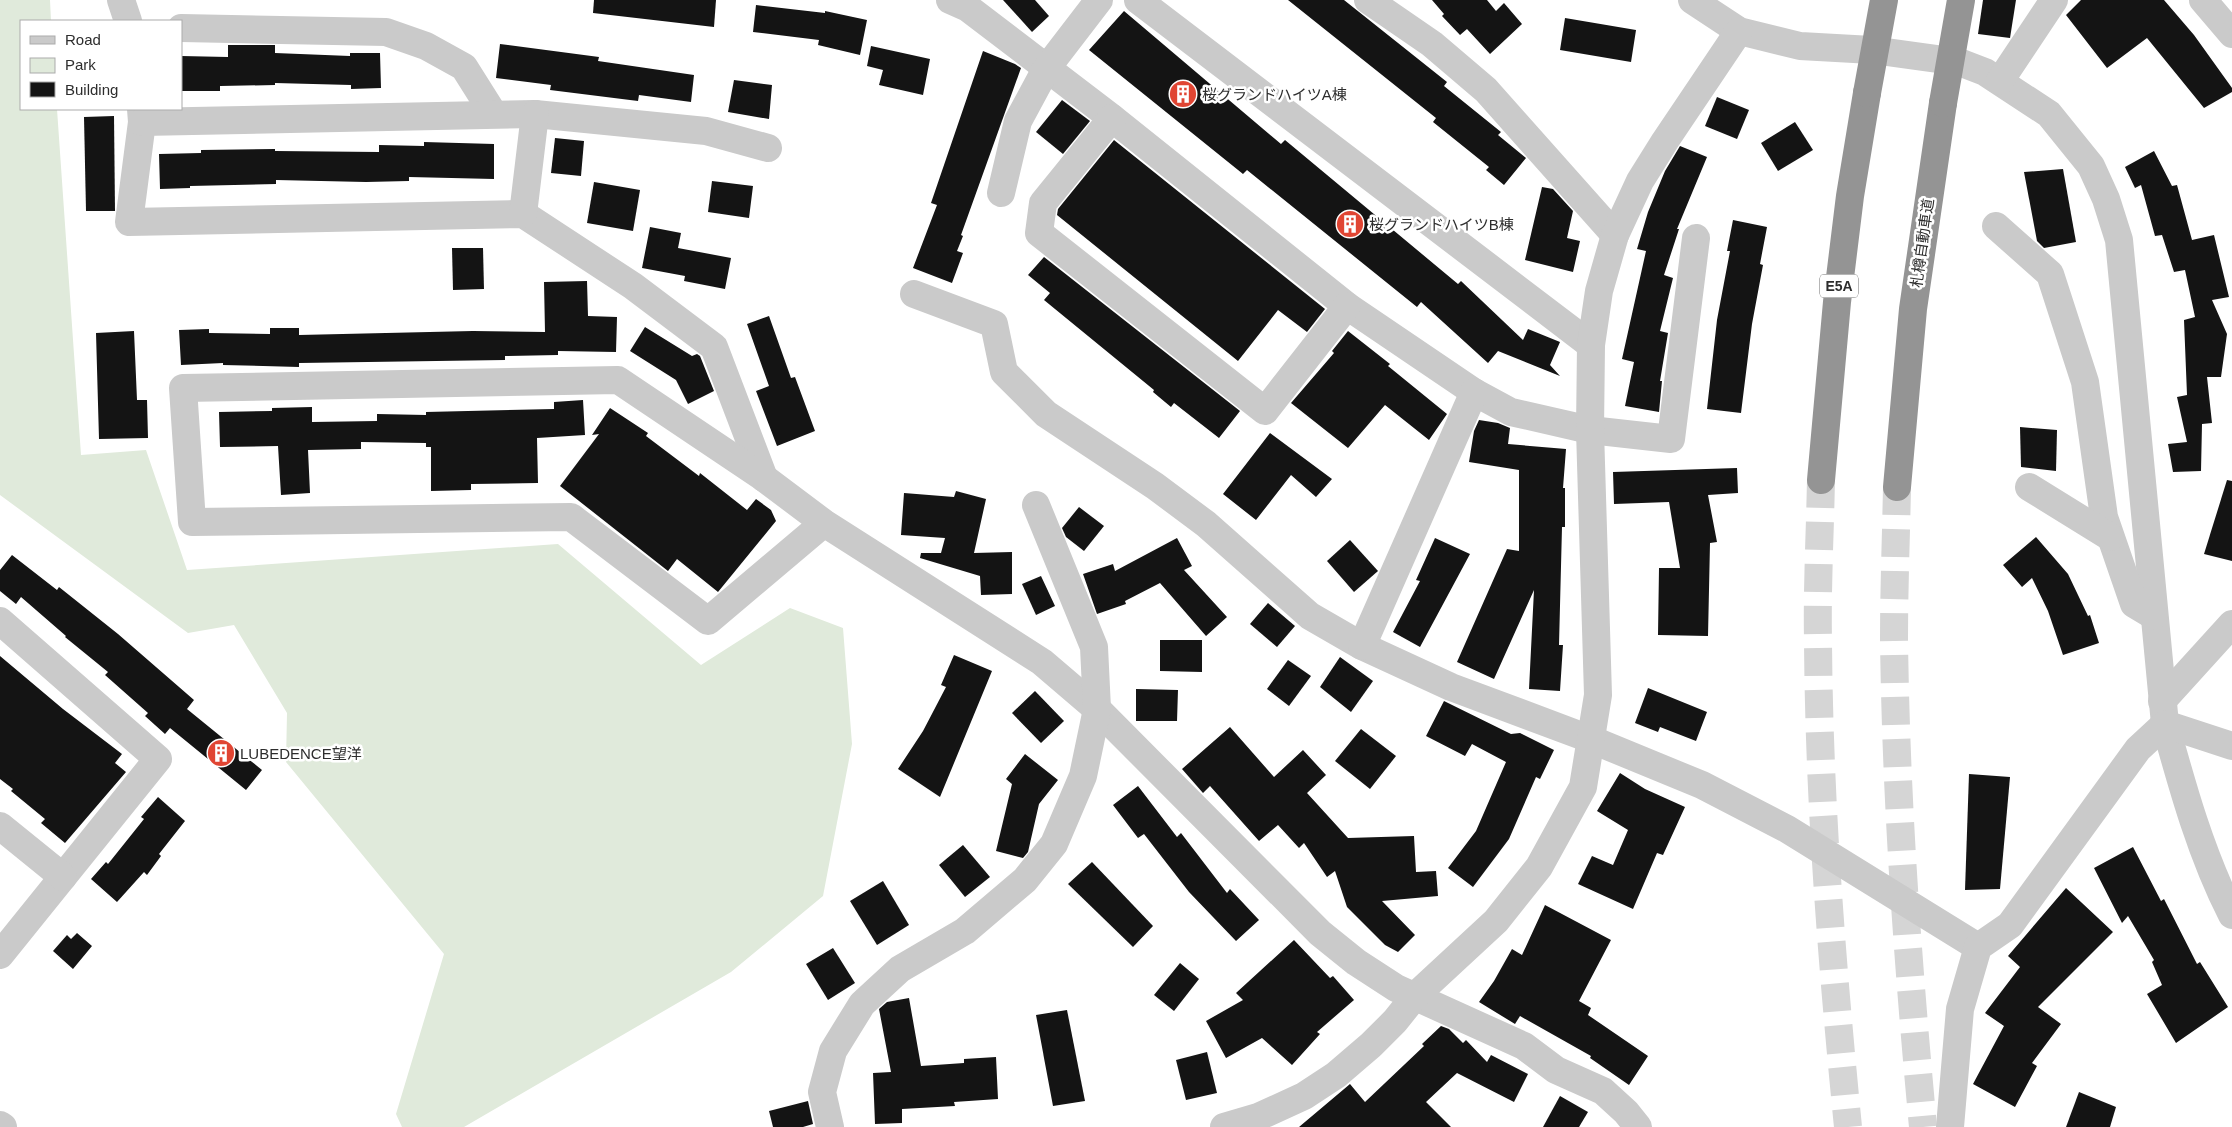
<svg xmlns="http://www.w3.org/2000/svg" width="2232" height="1127" viewBox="0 0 2232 1127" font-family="Helvetica,'Noto Sans JP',sans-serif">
	<rect width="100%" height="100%" fill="#fff"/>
	<!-- green -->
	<polygon fill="#e0eadb" points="0,0 50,0 51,21 21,21 21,109 57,109 81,455 146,450 187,570 558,544 701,665 790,608 843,628 852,744 823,896 731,972 464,1127 402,1127 396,1114 444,954 286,762 287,713 234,625 188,633 0,495"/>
	<!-- building -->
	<g fill="#141414">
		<polygon points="594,0 716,0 714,27 593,13"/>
		<polygon points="1003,0 1035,0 1049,16 1032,32"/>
		<polygon points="1288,0 1344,0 1447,82 1444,86 1501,132 1498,135 1526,158 1504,185 1486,170 1489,167 1433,122 1436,118"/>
		<polygon points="1432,0 1487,0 1496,11 1504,3 1522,24 1490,54 1467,29 1460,35 1442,16 1444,14"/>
		<polygon points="1983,0 2016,0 2010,38 1978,34"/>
		<polygon points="2081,0 2164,0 2194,35 2232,88 2232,92 2204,108 2147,38 2107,68 2066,15"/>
		<polygon points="756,5 825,13 825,11 867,20 860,55 818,45 819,40 753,32"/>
		<polygon points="1124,11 1281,144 1285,140 1458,284 1461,281 1523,340 1528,329 1560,342 1550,365 1560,376 1498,351 1488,363 1421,302 1417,307 1247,170 1243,174 1089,50"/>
		<polygon points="1565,18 1636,30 1631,62 1560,50"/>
		<polygon points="500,44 599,57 598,61 694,75 691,102 639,95 638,101 550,90 551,85 496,78"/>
		<polygon points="228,45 275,45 275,53 350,56 350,53 380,53 381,88 351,89 351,85 275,83 275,85 220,86 220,91 181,91 181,56 228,57"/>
		<polygon points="871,46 930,59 923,95 879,85 883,70 867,66"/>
		<polygon points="983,51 1015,64 1021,68 961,235 963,236 957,251 963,253 952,283 913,268 937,205 931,203"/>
		<polygon points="734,80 772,85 769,119 728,112"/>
		<polygon points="1717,97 1749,110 1737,139 1705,126"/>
		<polygon points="1062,100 1090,121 1063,154 1036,132"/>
		<polygon points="114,116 115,211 86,211 84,117"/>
		<polygon points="1795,122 1813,150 1778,171 1761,143"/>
		<polygon points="555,138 584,141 581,176 551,173"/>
		<polygon points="1114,140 1325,309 1307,332 1278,310 1238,361 1057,215 1058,209"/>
		<polygon points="424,142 494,144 494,179 409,177 409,181 366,182 276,180 276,184 190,186 190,188 160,189 159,154 201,153 201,150 275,149 275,151 379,152 379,145 424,146"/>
		<polygon points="1680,146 1707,157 1677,229 1679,229 1664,275 1673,278 1660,331 1668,333 1660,381 1662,381 1659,412 1625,406 1634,362 1622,359 1646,251 1637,249 1648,212 1665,171"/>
		<polygon points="2154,151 2172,186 2177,185 2192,240 2214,235 2229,297 2212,300 2227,334 2221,377 2207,377 2212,423 2202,424 2201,471 2173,472 2168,444 2187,442 2177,397 2187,395 2184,320 2195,317 2185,270 2174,272 2162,235 2155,236 2141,185 2135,188 2125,167"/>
		<polygon points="2063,169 2076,242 2044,248 2037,241 2024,172"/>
		<polygon points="712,181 753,186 749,218 708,212"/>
		<polygon points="594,182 640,190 633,231 587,223"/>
		<polygon points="1542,187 1553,189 1573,211 1567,238 1580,241 1573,272 1525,260"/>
		<polygon points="1733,220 1767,227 1760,264 1763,265 1752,324 1741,413 1707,409 1717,320 1730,251 1727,251"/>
		<polygon points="650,227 681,233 678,248 731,258 725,289 684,281 685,276 642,268"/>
		<polygon points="452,248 483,248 484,289 453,290"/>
		<polygon points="1044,257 1240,411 1219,438 1174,403 1171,407 1153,392 1154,390 1044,300 1050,293 1028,275"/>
		<polygon points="587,281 588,316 617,317 616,352 558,351 558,355 505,356 505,360 299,363 299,367 223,365 223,363 181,365 179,330 209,329 209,333 270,334 270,328 299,328 299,335 473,331 545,332 544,282"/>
		<polygon points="769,316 791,378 795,377 815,431 777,446 756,391 769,386 747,324"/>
		<polygon points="645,327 692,356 697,354 700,356 714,391 688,404 676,380 630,351"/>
		<polygon points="134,331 137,400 147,400 148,438 99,439 96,333"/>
		<polygon points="1348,331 1390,364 1388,366 1447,414 1429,440 1385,405 1348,448 1291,403 1334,353 1332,351"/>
		<polygon points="583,400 585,435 537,438 538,483 471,484 471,490 431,491 431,447 426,447 426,443 361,442 361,449 308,450 310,493 281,495 278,446 220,447 219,412 272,411 272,408 312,407 312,422 377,421 377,414 426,415 426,412 554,409 554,402"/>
		<polygon points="610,408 648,433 646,436 699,476 700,473 747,510 756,499 771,510 776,521 718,592 677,559 668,571 560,486 599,434 592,435"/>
		<polygon points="1479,420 1498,423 1510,428 1508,444 1566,449 1563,488 1565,488 1565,527 1562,527 1559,645 1563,645 1560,691 1529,689 1534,590 1494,679 1457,662 1507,549 1519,551 1519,470 1469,462 1474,431"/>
		<polygon points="2020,427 2057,430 2056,471 2021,467"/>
		<polygon points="1270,433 1332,479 1316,497 1291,475 1256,520 1223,494"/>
		<polygon points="1737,468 1738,493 1708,495 1717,542 1710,543 1708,636 1658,635 1659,568 1680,568 1669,502 1614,504 1613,472"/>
		<polygon points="2227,480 2232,481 2232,561 2204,554"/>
		<polygon points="956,491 986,499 974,553 1012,552 1012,594 981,595 980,576 920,558 921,553 941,553 945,538 901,535 904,493 954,497"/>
		<polygon points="1079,507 1104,526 1084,551 1066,537 1062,528"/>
		<polygon points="2036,537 2068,574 2088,616 2090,615 2099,643 2063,655 2048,611 2032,578 2022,587 2003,565"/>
		<polygon points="1177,538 1192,566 1184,570 1227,617 1206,636 1160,583 1125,601 1126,604 1097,614 1083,574 1113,564 1115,571"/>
		<polygon points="1435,538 1470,554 1420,647 1393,632 1420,581 1416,580"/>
		<polygon points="1350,540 1378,571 1354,592 1327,561"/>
		<polygon points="12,555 57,590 59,587 118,634 194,700 187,709 262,770 246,790 170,728 165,734 145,716 148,713 105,675 108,672 65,637 66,636 21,597 16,604 0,591 0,570"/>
		<polygon points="1041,576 1055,606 1036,615 1022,584"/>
		<polygon points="1268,603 1295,626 1277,647 1250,624"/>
		<polygon points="1160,640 1202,640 1202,672 1160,671"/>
		<polygon points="954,655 992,671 940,797 898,769 923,731 946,687 941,685"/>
		<polygon points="0,656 63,709 122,754 115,763 126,772 65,843 41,823 45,819 11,791 13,789 0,779"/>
		<polygon points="1340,657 1373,681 1351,712 1320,687"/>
		<polygon points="1288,660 1311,676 1289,706 1267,689"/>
		<polygon points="1648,688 1707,712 1696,741 1660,727 1658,732 1635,723"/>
		<polygon points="1136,689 1178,690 1177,721 1136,721"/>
		<polygon points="1035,691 1064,721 1041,743 1012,713"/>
		<polygon points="1444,701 1511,734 1520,733 1554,750 1540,779 1536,777 1509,839 1473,887 1448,868 1476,831 1506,762 1472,744 1465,756 1426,736"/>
		<polygon points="1230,727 1274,777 1303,750 1326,775 1307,793 1348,838 1414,836 1416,872 1436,871 1438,896 1382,901 1415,935 1398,952 1385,945 1347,907 1335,871 1327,877 1304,843 1299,848 1278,825 1259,841 1210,786 1203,793 1182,769"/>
		<polygon points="1361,729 1396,756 1370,789 1335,761"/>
		<polygon points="1025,754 1058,780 1039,804 1028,852 1023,858 996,851 1012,784 1006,779"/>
		<polygon points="1620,773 1645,789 1685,807 1663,855 1657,853 1633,909 1578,884 1592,856 1613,865 1628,830 1597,811"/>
		<polygon points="1969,774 2010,777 2000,889 1965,890"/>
		<polygon points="1138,786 1177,837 1181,833 1227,893 1230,889 1259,920 1236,941 1189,892 1144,834 1138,838 1113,805"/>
		<polygon points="158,797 185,821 159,854 161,856 147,875 144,872 117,902 91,879 106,862 108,864 144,819 141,817"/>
		<polygon points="963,845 990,877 965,897 939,865"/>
		<polygon points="2133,847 2161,901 2164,899 2197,964 2200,962 2228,1007 2176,1043 2147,994 2162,985 2152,962 2154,960 2128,916 2122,923 2094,868"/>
		<polygon points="1092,862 1153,926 1133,947 1068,884"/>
		<polygon points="883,881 909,925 877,945 850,901"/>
		<polygon points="2066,888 2113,932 2038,1007 2061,1024 2032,1063 2037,1066 2015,1107 1973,1084 2004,1026 1985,1013 2020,967 2008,956"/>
		<polygon points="1545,905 1611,940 1579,1001 1591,1008 1588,1015 1648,1056 1629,1085 1590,1058 1591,1056 1520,1016 1515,1024 1479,1002 1494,981 1512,949 1522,955"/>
		<polygon points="77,933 92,946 73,969 53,951 67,935 71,939"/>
		<polygon points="1294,940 1330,978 1333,976 1354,1000 1317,1032 1320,1034 1292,1065 1262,1038 1226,1058 1206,1021 1243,1000 1236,993"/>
		<polygon points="833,948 855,983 828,1000 806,964"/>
		<polygon points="1180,963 1199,979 1174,1011 1154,995"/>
		<polygon points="909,998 921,1066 964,1063 964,1059 996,1057 998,1099 954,1102 955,1106 902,1109 902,1123 875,1124 873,1073 891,1072 879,1009 887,1002"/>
		<polygon points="1067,1010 1085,1101 1053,1106 1036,1015"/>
		<polygon points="1441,1026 1449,1029 1463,1043 1466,1040 1487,1062 1491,1055 1528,1074 1514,1102 1457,1073 1426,1102 1451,1127 1299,1127 1350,1084 1365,1102 1424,1046 1422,1044"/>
		<polygon points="1207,1052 1217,1093 1186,1100 1176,1060"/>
		<polygon points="2079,1092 2116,1107 2110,1127 2066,1127"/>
		<polygon points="1560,1096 1588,1112 1579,1127 1543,1127"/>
		<polygon points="808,1101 813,1124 803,1127 773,1127 769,1111"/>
	</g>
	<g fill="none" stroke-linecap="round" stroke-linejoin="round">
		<!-- highway-tunnel -->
		<g stroke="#d5d5d5" stroke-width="28" stroke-dasharray="28 14" stroke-linecap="butt">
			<path d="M1821,480C1820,533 1817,587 1818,640C1819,802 1832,965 1848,1127"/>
			<path d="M1897,487C1896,538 1894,589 1894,639C1896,802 1908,965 1923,1127"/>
		</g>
		<!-- minor -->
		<g stroke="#cacaca" stroke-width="28">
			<polyline points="121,0 128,21"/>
			<polyline points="950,0 968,8 1112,118 1347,306 1474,392 1511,412 1590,430 1671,439 1696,238"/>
			<polyline points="1138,0 1591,345"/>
			<polyline points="1368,0 1432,44 1486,90 1615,235"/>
			<path d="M1692,0L1739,31L1800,46L1872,50L1959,62L1985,72L2049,114L2091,166L2106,199L2119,240L2165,724C2183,789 2201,854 2232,915"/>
			<polyline points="2203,0 2232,34"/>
			<polyline points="181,28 386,32 426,46 464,67 493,113"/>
			<polyline points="2000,81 2054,0"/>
			<polyline points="141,109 142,122 129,222 523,214 633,286 714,347 764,478"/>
			<polyline points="1112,118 1043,203 1039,233 1265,411 1347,306"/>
			<polyline points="142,122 535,114 706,131 768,148"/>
			<polyline points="1001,193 1018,121 1046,69 1099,0"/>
			<polyline points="523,214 535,114"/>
			<polyline points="1996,226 2050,274 2085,382 2104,517 2134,604 2154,616"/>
			<polyline points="914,294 994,324 1004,372 1046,414 1155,486 1206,524 1310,616 1362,646 1451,687 1590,739 1702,785 1787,829 1978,947"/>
			<polyline points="2029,487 2110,537"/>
			<polyline points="824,523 708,621 571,517 192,522 183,388 618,380 764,478 824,523 1042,662 1097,709 1320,933 1356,962 1396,988 1524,1046 1556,1070 1603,1091 1626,1112 1638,1127"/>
			<polyline points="0,621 158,759 0,955"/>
			<polyline points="1362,646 1474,392"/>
			<polyline points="2162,701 2232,624"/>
			<polyline points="0,826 63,877"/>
			<polyline points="0,1125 3,1127"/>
			<polyline points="830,1127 822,1092 833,1051 862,1004 900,969 965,931 1025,880 1054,844 1083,776 1097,709 1094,647 1036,505"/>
			<polyline points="1224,1127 1258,1117 1304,1096 1336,1075 1371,1045 1395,1021 1415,996 1496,921 1539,867 1583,787 1598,695 1590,430 1591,345 1599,291 1615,235 1640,181 1665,141 1739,31"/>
			<polyline points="1950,1127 1960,1009 1978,947 2010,925 2138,749 2165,724 2232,746"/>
		</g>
		<!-- highway -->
		<g stroke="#949494" stroke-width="28">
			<polyline points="1821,480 1837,302 1850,196 1867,93"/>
			<polyline points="1897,487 1913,309 1943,103"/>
		</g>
		<!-- highway-bridge -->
		<g stroke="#949494" stroke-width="28">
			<polyline points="1867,93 1884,0"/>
			<polyline points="1943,103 1961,0"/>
		</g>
	</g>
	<!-- icons -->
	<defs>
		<symbol id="building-disc" viewBox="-11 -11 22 22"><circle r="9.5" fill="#e04533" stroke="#fff"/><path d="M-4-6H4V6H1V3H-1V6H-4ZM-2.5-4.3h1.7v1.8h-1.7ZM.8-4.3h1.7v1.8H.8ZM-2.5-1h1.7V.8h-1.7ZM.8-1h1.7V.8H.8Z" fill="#fff"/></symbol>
	</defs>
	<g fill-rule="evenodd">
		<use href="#building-disc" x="1167" y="78" width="32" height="32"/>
		<use href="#building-disc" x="1334" y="208" width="32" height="32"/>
		<use href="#building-disc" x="205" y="737" width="32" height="32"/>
	</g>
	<g text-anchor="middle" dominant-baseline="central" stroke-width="5" stroke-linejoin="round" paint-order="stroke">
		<!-- shield labels -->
		<rect fill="#fff" stroke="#6c6c6c" stroke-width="1" x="1820" y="274.5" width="38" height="23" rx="4"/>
		<g font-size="14" font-weight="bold" fill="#2d2d2d">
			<text x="1839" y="286">E5A</text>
		</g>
		<!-- poi labels -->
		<g font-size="15" fill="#2d2d2d" stroke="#fff" text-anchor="start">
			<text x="1202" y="94">桜グランドハイツA棟</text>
			<text x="1369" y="224">桜グランドハイツB棟</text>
			<text x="240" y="753">LUBEDENCE望洋</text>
		</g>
		<!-- street labels -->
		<g font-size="15" fill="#2d2d2d" stroke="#fff">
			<text transform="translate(1922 243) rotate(-82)">札樽自動車道</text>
		</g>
	</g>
	<!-- legend -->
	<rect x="20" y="20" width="162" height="90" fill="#ffffff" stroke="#ababab"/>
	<rect x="30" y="36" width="25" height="8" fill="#cacaca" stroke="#ababab"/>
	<text x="65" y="45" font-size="15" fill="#2d2d2d">Road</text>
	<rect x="30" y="58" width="25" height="15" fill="#e0eadb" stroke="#ababab"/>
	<text x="65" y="70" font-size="15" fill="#2d2d2d">Park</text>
	<rect x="30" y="82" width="25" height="15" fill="#141414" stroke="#ababab"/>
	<text x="65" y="95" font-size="15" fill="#2d2d2d">Building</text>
</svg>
